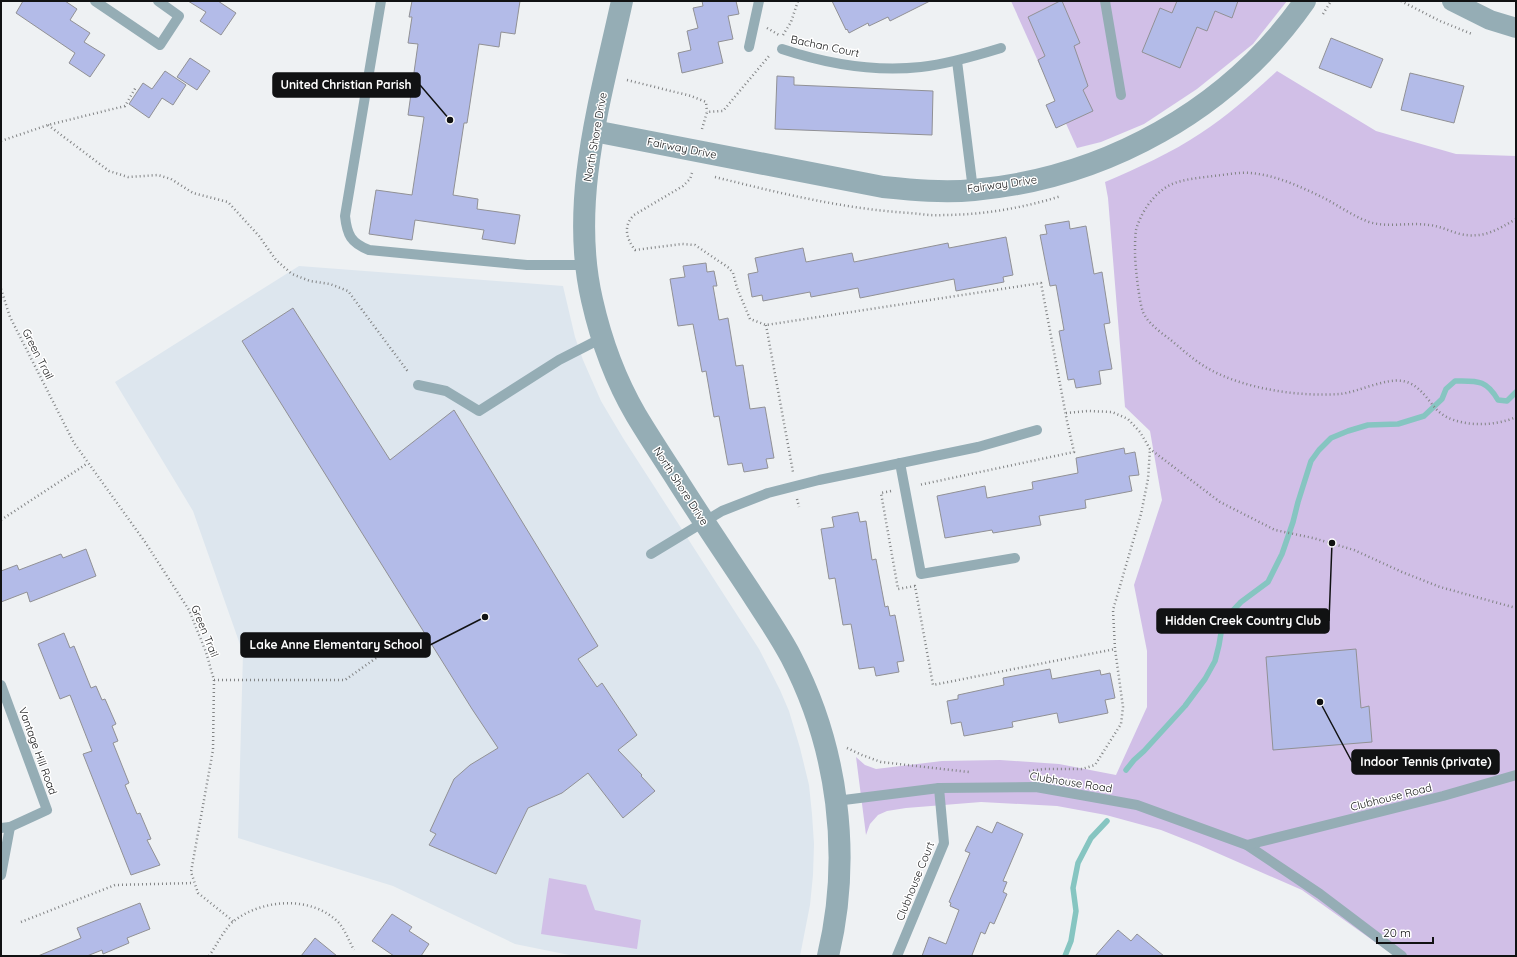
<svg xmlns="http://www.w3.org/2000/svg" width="1517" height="957" viewBox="0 0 1517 957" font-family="Quicksand,sans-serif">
	<rect width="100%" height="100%" fill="#eef1f3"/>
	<!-- built -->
	<polygon fill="#dde6ee" points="299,266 563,286 575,337 583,360 601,401 623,438 759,649 780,690 789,711 800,748 809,785 812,814 814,844 813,875 810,905 800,956 574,956 515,944 393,886 238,838 243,653 193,511 115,382"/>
	<!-- green -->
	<g fill="#d1bfe7">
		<polygon points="1011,1 1287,1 1253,44 1197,89 1144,124 1101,142 1077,148"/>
		<path d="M1277,71L1376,131L1456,154L1516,156V956H1398L1389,952L1302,890L1199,845L1161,830L1106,815L1057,806L981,802L906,808L887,811L878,815L870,824L866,835L856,757L865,765L876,769L942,761L1000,760L1059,764L1116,775L1147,707V651L1134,585L1162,500L1150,431L1125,407L1108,198L1105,182C1138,168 1171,153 1201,133C1229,115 1253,93 1277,71Z"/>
		<polygon points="549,878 586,885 595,910 641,920 637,949 541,934"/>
	</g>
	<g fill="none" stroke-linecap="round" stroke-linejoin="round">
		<!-- stream -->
		<g stroke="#86c5c1" stroke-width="5.5">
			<path d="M1126,770L1134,760L1144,751L1185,706L1205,679L1215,661L1219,645L1223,621L1241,602L1268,582L1282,554L1293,522L1298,502L1311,461L1319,450L1331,438L1348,431L1368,425L1398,424L1424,416L1442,399L1446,389L1455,381C1477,381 1486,379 1498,400L1507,401L1516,392"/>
			<polyline points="1065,956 1071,941 1076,911 1073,888 1078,863 1091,838 1107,821"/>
		</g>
	</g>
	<!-- building -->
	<g fill="#b3bbe8" stroke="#919195">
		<polygon points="23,1 65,1 77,9 70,20 90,33 84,42 105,55 90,77 69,63 75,53 16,13"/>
		<polygon points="188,1 218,1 236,13 221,35 200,21 206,12"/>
		<polygon points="412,1 520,1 515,34 501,32 499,47 479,44 467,123 464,123 453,195 478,199 477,209 520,215 515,244 482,239 484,230 415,220 412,240 369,234 376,190 412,195 424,117 408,115 418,44 408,43 412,17 409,17"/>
		<polygon points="702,1 736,1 739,14 728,16 733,39 718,42 723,63 682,73 678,53 691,50 687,31 698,28 693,8 703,6"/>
		<polygon points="832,1 930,1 890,21 888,17 869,26 868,23 849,33 847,29 846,30"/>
		<polygon points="1060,1 1062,1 1080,43 1074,46 1088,86 1083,90 1093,111 1056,128 1046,105 1055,101 1038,60 1045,56 1028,17"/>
		<polygon points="1177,1 1238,1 1232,18 1215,11 1207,31 1197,27 1180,68 1142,52 1160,8 1172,13"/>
		<polygon points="1331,38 1383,59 1371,88 1319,68"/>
		<polygon points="190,58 210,71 197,90 177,77"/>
		<polygon points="165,71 186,85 173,105 162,98 149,118 129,104 143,83 152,89"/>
		<polygon points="1410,73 1464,86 1454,123 1401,110"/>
		<polygon points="777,76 794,77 794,85 933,91 932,135 775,129"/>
		<polygon points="1069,221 1070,229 1086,226 1094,274 1102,272 1110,323 1104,324 1112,369 1099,371 1101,384 1076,388 1074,379 1068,380 1059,331 1064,330 1056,285 1050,286 1040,235 1047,234 1045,225"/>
		<polygon points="1006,237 1013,275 1003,277 1004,282 956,291 954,279 860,298 858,288 811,297 810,292 763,301 762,295 752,297 748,274 758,272 755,258 803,248 806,262 852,253 854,262 948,243 949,248"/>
		<polygon points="706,263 707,272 714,271 717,286 713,286 719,320 728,318 736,366 743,365 750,409 765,407 774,458 766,459 768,468 744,472 742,463 728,465 719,416 714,417 706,371 702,372 693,324 678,326 670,279 685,277 683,266"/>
		<polygon points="293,308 390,460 454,410 598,646 578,659 597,687 602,683 637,735 618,750 642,775 641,776 655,791 623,818 588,773 562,793 528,808 496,874 429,845 436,834 430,831 454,779 470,765 498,748 472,709 242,341"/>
		<polygon points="1124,448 1125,454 1135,452 1139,475 1129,476 1132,491 1085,500 1086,508 1039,516 1041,525 993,533 992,530 945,538 937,496 985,486 987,498 1033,489 1032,482 1078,473 1076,458"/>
		<polygon points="858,512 860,522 866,521 872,560 876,559 885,607 888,606 890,616 895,615 904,661 897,662 899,672 876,676 874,667 859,669 851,624 843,625 835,578 829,579 821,529 834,527 832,517"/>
		<polygon points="86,549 96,576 30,602 27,592 1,602 1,571 17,565 19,570 61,554 63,558"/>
		<polygon points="64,633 70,648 74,646 91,688 96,686 102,700 105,699 116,724 112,726 118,741 113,743 129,783 125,785 137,814 140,813 151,839 147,840 160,865 131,875 83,754 92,751 70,695 60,699 38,644"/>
		<polygon points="1356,649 1361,708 1369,706 1372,742 1273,750 1266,657"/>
		<polygon points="1050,669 1052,679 1100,670 1101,675 1110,673 1115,698 1105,700 1108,713 1059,723 1057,713 1012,722 1013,727 964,736 961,722 951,724 947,701 958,699 958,695 1004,685 1003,678"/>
		<polygon points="997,822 1023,834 1003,881 1007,882 1003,892 1007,894 994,924 990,922 985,934 981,932 972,955 974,956 922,956 929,937 946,944 959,910 950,906 951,903 949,902 970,853 965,851 977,826 992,833"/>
		<polygon points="140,903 150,929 127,938 129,943 103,954 102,950 87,956 38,956 81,938 77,928"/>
		<polygon points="392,914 412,927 409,931 429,944 421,956 394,956 372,941"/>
		<polygon points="1118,930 1131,941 1137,934 1164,956 1095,956"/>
		<polygon points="315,938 337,956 301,956"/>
	</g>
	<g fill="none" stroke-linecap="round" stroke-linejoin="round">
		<!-- path -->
		<g stroke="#818384" stroke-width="2.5" stroke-dasharray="1 3" stroke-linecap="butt">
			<polyline points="1401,1 1440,21 1472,34"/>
			<polyline points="1323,14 1331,1"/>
			<polyline points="767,28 779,35"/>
			<polyline points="783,35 791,22 798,1"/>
			<polyline points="627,80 691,96 706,102 707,112"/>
			<polyline points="48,125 109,171 128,177 158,175 171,179 193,193 228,202 259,236 276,260 292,274 310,281 330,284 348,291 409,373"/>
			<polyline points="702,129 707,112 723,111 769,56"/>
			<polyline points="1,141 48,125 125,106 136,87"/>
			<path d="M692,173L690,179L683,186L634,215C623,226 626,238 635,250L682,244L695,245L729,268L733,273L737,288L750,319L766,325L1041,283L1067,421L1074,452L919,485"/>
			<path d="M715,177C779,193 844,209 910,213C921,214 932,216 943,215C983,215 1023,208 1061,196"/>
			<path d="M1516,219C1497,230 1483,239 1460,234C1449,231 1440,226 1429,225C1409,222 1388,228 1369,222C1353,216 1339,206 1324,198C1301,187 1276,175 1250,173C1238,172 1225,175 1213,176C1199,178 1181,179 1168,186C1153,195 1141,212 1136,230C1135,237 1135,245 1135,253C1135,264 1139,302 1143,312C1149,325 1162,333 1172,341C1184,351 1196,362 1209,369C1245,389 1299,397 1340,394C1358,392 1385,378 1403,381C1419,384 1427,399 1437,410C1455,428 1495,427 1516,417"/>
			<polyline points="1,289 10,317 74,443 145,542 189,610 206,652 214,680 213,750 191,872 198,893 233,921"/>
			<polyline points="766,325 793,472"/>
			<polyline points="1066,413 1088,411 1112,412 1128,419 1140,432 1150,449 1220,502 1275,530 1313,538 1354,550 1402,572 1440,587 1516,608"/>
			<polyline points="891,491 881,493 898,589 915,586 933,685 1115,649"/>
			<polyline points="797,499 799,507"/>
			<polyline points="1,520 88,463"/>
			<polyline points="214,680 345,680 403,639"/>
			<polyline points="847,748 862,755 881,762 969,772"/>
			<polyline points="1029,771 1044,769 1082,769 1095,765 1121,724 1123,707 1115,649 1113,610 1141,514 1148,479 1150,449"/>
			<polyline points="21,922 115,885 194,883"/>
			<path d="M209,956C215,948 226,926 234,921C262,899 312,895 339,923C345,930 349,941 354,950"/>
		</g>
		<!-- service -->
		<g stroke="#95adb5" stroke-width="10">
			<polyline points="95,1 160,45 179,16 158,1"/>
			<path d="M381,1L345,216C347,235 351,243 369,250L527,265H586"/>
			<polyline points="1105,1 1121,95"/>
			<polyline points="749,47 759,1"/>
			<path d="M782,49C827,64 874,72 921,67C948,64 975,56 1001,48"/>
			<polyline points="957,61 973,190"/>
			<polyline points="418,385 446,391 479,411 559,360 602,338"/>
			<polyline points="900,463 921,574 1015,558"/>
			<polyline points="651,554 722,511 768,493 819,480 978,447 1037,430"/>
			<polyline points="1,685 47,810 10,827 1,828"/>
			<polyline points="836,801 939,788 1036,787 1137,805 1247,845 1320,894 1402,956"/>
			<polyline points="1247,845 1443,796 1516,775"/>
			<polyline points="1,875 10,827"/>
			<polyline points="897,956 944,843 939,788"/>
		</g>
		<!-- minor -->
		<polyline stroke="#95adb5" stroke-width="20" points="1452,1 1490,20 1516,28"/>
		<!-- tertiary -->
		<g stroke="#95adb5" stroke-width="22">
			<path d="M622,1C601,98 569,201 592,300C601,340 615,379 636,415C648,435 661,455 674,475C699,515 725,553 750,591C764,613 779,634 791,657C838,747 852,856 828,956"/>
			<path d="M594,131L883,187C913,190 944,193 974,190C1105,178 1229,110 1305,1"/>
		</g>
	</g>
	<g text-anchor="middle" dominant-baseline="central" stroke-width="3" stroke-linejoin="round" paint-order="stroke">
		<!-- street labels -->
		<g font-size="11" fill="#111213" stroke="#fff">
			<text transform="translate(825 46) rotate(12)">Bachan Court</text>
			<text transform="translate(595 137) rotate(-80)">North Shore Drive</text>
			<text transform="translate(682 148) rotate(11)">Fairway Drive</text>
			<text transform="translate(1002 184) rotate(-8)">Fairway Drive</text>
			<text transform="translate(38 354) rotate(63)">Green Trail</text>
			<text transform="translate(681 486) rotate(57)">North Shore Drive</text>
			<text transform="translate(205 631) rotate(68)">Green Trail</text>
			<text transform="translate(38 751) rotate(70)">Vantage Hill Road</text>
			<text transform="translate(1071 782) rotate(9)">Clubhouse Road</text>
			<text transform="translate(1391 797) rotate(-14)">Clubhouse Road</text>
			<text transform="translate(915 881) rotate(-68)">Clubhouse Court</text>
		</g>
	</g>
	<!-- callouts -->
	<path fill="none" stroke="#111213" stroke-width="1.5" d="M450 120L420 85M1332 543L1329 621M485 617L430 645M1320 702L1352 762"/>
	<g fill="#111213" stroke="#fff" stroke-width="1.5">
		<circle cx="450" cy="120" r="4"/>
		<circle cx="1332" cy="543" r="4"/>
		<circle cx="485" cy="617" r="4"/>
		<circle cx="1320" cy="702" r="4"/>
	</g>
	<g fill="#111213" stroke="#111213" stroke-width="1.5">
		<rect x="273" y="73" width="147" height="24" rx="4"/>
		<rect x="1157" y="609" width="172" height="24" rx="4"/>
		<rect x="241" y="633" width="189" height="24" rx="4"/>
		<rect x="1352" y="750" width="147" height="24" rx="4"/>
	</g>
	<g font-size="12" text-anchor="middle" font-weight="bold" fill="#fff">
		<text x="346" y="89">United Christian Parish</text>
		<text x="1243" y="625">Hidden Creek Country Club</text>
		<text x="336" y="649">Lake Anne Elementary School</text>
		<text x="1426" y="766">Indoor Tennis (private)</text>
	</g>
	<!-- border -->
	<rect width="1517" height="957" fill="none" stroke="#111213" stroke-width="4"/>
	<!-- scale -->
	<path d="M1377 937v6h56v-6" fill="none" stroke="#111213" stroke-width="2"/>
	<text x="1383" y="937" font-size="12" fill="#111213" stroke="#ffffff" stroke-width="3" paint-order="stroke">20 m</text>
</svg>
